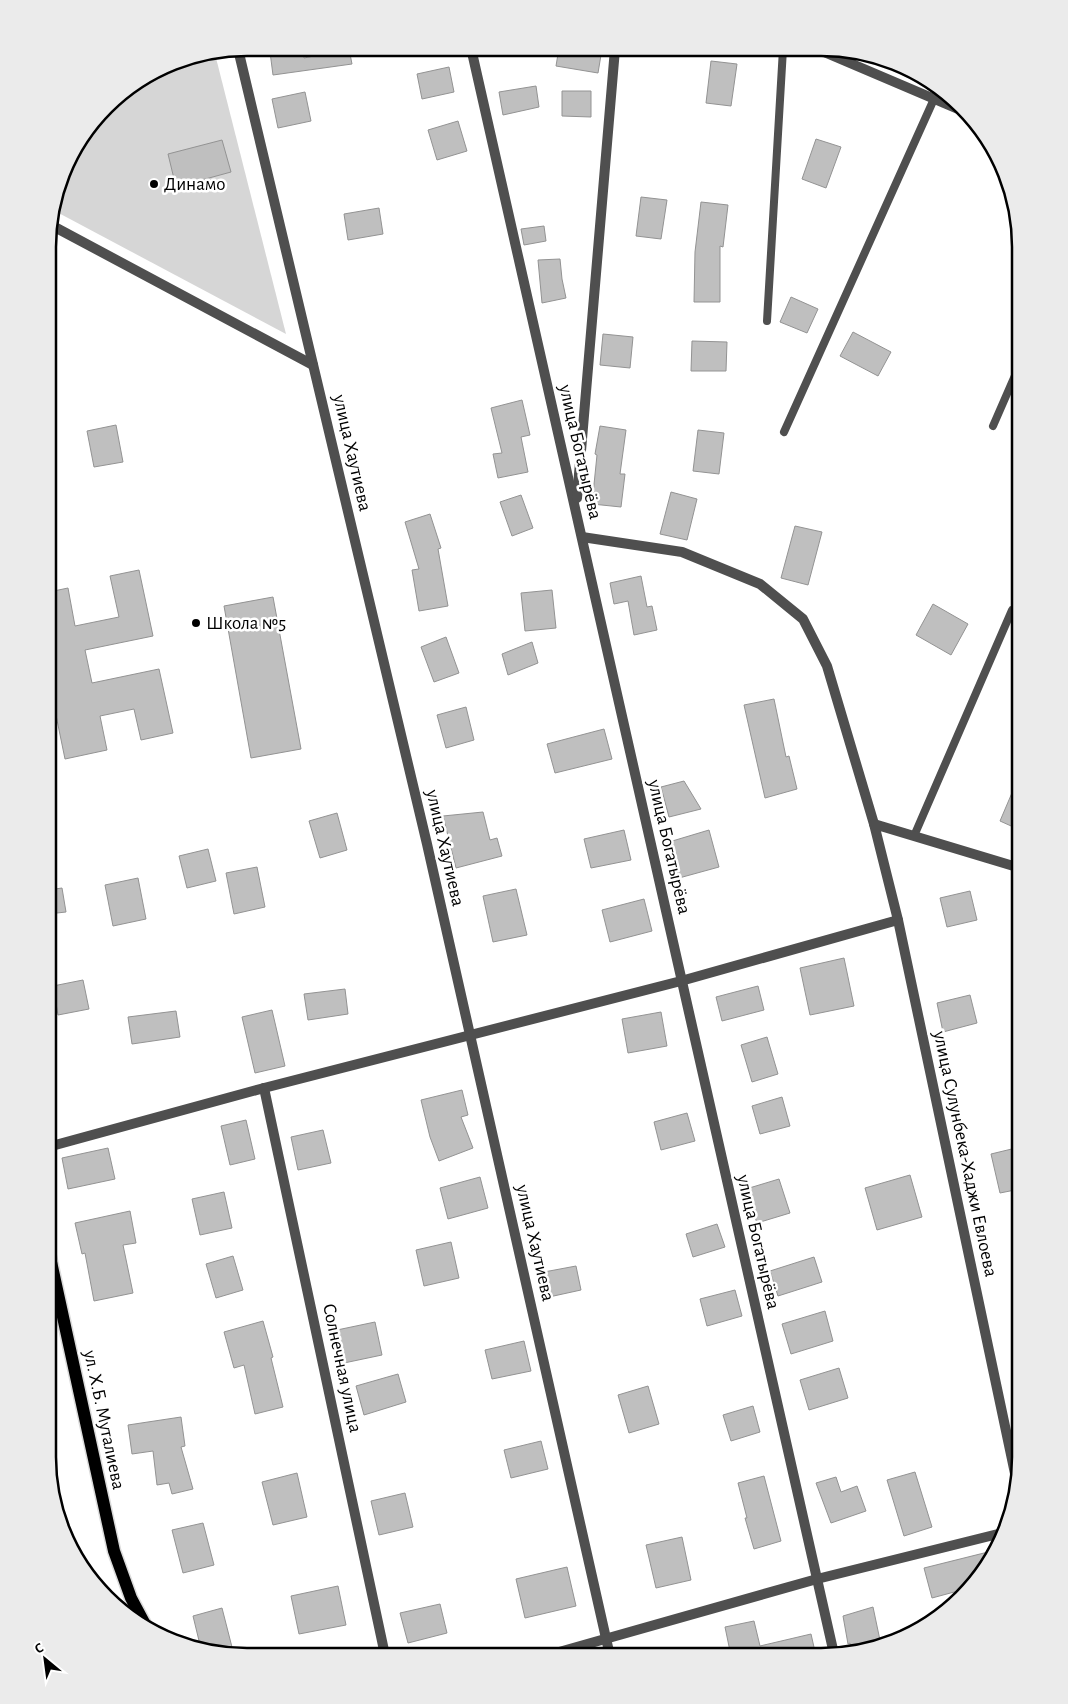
<svg xmlns="http://www.w3.org/2000/svg" width="1068" height="1704" viewBox="0 0 1068 1704" font-family="'Alegreya Sans',sans-serif">
	<rect width="100%" height="100%" fill="#fff"/>
	<!-- green -->
	<polygon fill="#d6d6d6" points="215,54 286,334 53,210 68,159 115,97 171,63"/>
	<!-- building -->
	<g fill="#bfbfbf" stroke="#939393">
		<polygon points="303,48 304,58 349,49 352,64 273,75 270,52"/>
		<polygon points="559,48 602,49 598,73 556,66"/>
		<polygon points="711,61 737,64 731,106 706,103"/>
		<polygon points="449,67 454,92 422,99 417,74"/>
		<polygon points="536,86 539,107 503,115 499,92"/>
		<polygon points="562,91 591,91 591,117 562,116"/>
		<polygon points="305,92 311,121 278,128 272,99"/>
		<polygon points="458,121 467,151 437,160 428,130"/>
		<polygon points="816,139 841,147 826,188 802,179"/>
		<polygon points="222,140 231,172 176,187 168,154"/>
		<polygon points="641,197 667,200 661,239 636,236"/>
		<polygon points="701,202 728,205 723,247 720,246 720,302 694,302 695,252"/>
		<polygon points="379,208 383,234 348,240 344,214"/>
		<polygon points="544,226 546,241 524,245 521,229"/>
		<polygon points="560,259 562,279 566,298 542,303 538,260"/>
		<polygon points="791,297 818,309 807,333 780,322"/>
		<polygon points="853,332 891,352 878,376 840,356"/>
		<polygon points="603,334 633,337 630,368 600,365"/>
		<polygon points="692,341 727,342 726,371 691,371"/>
		<polygon points="522,400 530,435 521,437 528,472 498,478 493,454 502,453 491,408"/>
		<polygon points="116,425 123,462 94,467 87,431"/>
		<polygon points="600,426 626,430 620,474 625,474 621,507 592,504 597,455 595,454"/>
		<polygon points="698,430 724,433 719,474 693,471"/>
		<polygon points="671,492 697,499 687,540 660,534"/>
		<polygon points="521,495 533,528 512,536 500,502"/>
		<polygon points="430,514 441,548 438,549 448,606 419,611 412,570 419,569 405,522"/>
		<polygon points="795,526 822,532 808,585 781,578"/>
		<polygon points="139,570 153,636 85,650 92,683 159,669 173,733 141,740 134,709 100,716 107,750 65,759 49,681 49,592 68,588 75,626 119,617 110,576"/>
		<polygon points="641,576 647,607 652,606 657,630 634,635 628,601 614,604 610,583"/>
		<polygon points="552,590 556,628 525,631 521,593"/>
		<polygon points="273,597 301,749 251,758 224,606"/>
		<polygon points="933,604 968,624 951,655 916,635"/>
		<polygon points="446,637 459,673 434,682 421,647"/>
		<polygon points="532,642 538,663 508,675 502,654"/>
		<polygon points="774,699 786,757 789,756 797,789 765,798 744,705"/>
		<polygon points="466,707 474,740 446,748 437,715"/>
		<polygon points="604,729 612,759 555,773 547,744"/>
		<polygon points="1020,774 1020,830 1000,821"/>
		<polygon points="684,781 701,809 669,817 661,787"/>
		<polygon points="483,812 490,840 497,838 502,856 456,868 443,816"/>
		<polygon points="337,813 347,850 320,858 309,821"/>
		<polygon points="624,830 631,860 591,868 584,839"/>
		<polygon points="709,830 719,867 679,878 669,842"/>
		<polygon points="208,849 216,881 187,888 179,856"/>
		<polygon points="257,867 265,907 234,914 226,873"/>
		<polygon points="138,878 146,919 113,926 105,885"/>
		<polygon points="62,888 66,912 48,914 48,890"/>
		<polygon points="516,889 527,935 493,942 483,896"/>
		<polygon points="970,891 977,920 947,927 940,898"/>
		<polygon points="644,899 652,931 610,942 602,910"/>
		<polygon points="844,958 854,1006 810,1015 800,968"/>
		<polygon points="83,980 89,1009 58,1015 53,986"/>
		<polygon points="758,986 764,1010 722,1021 716,997"/>
		<polygon points="345,989 348,1014 308,1020 304,994"/>
		<polygon points="970,995 977,1023 943,1032 937,1003"/>
		<polygon points="272,1010 285,1066 255,1073 242,1017"/>
		<polygon points="176,1011 180,1037 132,1044 128,1017"/>
		<polygon points="661,1012 667,1046 628,1053 622,1019"/>
		<polygon points="767,1037 778,1074 752,1082 741,1045"/>
		<polygon points="462,1090 468,1115 461,1117 473,1148 439,1161 430,1137 421,1100"/>
		<polygon points="782,1097 790,1126 760,1134 752,1106"/>
		<polygon points="687,1113 695,1141 661,1150 654,1122"/>
		<polygon points="246,1120 255,1159 230,1165 221,1126"/>
		<polygon points="323,1130 331,1163 298,1170 291,1137"/>
		<polygon points="1020,1147 1020,1189 1000,1193 991,1154"/>
		<polygon points="108,1148 115,1179 68,1189 62,1158"/>
		<polygon points="910,1175 922,1217 877,1230 865,1188"/>
		<polygon points="480,1177 488,1208 448,1219 440,1188"/>
		<polygon points="779,1179 790,1213 757,1223 746,1189"/>
		<polygon points="224,1192 232,1228 200,1235 192,1199"/>
		<polygon points="130,1211 136,1243 123,1245 133,1293 94,1301 85,1253 82,1254 75,1223"/>
		<polygon points="717,1224 725,1247 693,1257 686,1234"/>
		<polygon points="451,1242 459,1278 424,1286 416,1250"/>
		<polygon points="233,1256 243,1290 216,1298 206,1264"/>
		<polygon points="814,1257 822,1282 778,1296 770,1271"/>
		<polygon points="576,1266 581,1290 549,1297 544,1272"/>
		<polygon points="735,1290 742,1316 707,1326 700,1299"/>
		<polygon points="825,1311 833,1341 791,1354 782,1324"/>
		<polygon points="263,1321 273,1357 271,1358 283,1407 255,1414 244,1365 234,1368 224,1332"/>
		<polygon points="375,1322 382,1355 344,1363 337,1330"/>
		<polygon points="524,1341 531,1371 492,1379 485,1350"/>
		<polygon points="839,1368 848,1398 809,1410 800,1380"/>
		<polygon points="398,1374 406,1402 364,1415 356,1386"/>
		<polygon points="648,1386 659,1424 629,1433 618,1395"/>
		<polygon points="753,1406 760,1432 731,1441 723,1415"/>
		<polygon points="181,1417 185,1446 181,1447 193,1489 172,1494 169,1483 157,1485 153,1451 132,1454 128,1425"/>
		<polygon points="541,1441 548,1469 511,1478 504,1450"/>
		<polygon points="915,1472 932,1527 904,1536 887,1480"/>
		<polygon points="297,1473 307,1517 273,1525 262,1482"/>
		<polygon points="764,1476 781,1541 754,1549 745,1518 747,1518 738,1483"/>
		<polygon points="836,1477 841,1492 857,1486 866,1511 831,1523 816,1483"/>
		<polygon points="405,1493 413,1527 379,1535 371,1501"/>
		<polygon points="203,1523 214,1565 183,1573 172,1530"/>
		<polygon points="682,1537 691,1580 656,1588 646,1545"/>
		<polygon points="996,1550 979,1578 969,1588 932,1598 924,1568"/>
		<polygon points="567,1567 576,1606 525,1618 516,1579"/>
		<polygon points="338,1586 346,1625 299,1634 291,1596"/>
		<polygon points="440,1604 447,1633 408,1643 400,1613"/>
		<polygon points="873,1607 881,1645 851,1650 850,1643 848,1644 843,1616"/>
		<polygon points="222,1608 234,1655 222,1655 201,1649 193,1616"/>
		<polygon points="754,1621 760,1646 811,1634 816,1656 731,1656 725,1627"/>
	</g>
	<g fill="none" stroke-linecap="round" stroke-linejoin="round">
		<defs>
			<polyline id="primary" points="48,1248 114,1551 131,1598 147,1628"/>
		</defs>
		<!-- primary casing -->
		<use href="#primary" stroke="#dbdbdb" stroke-width="15"/>
		<!-- lane -->
		<g stroke="#4f4f4f" stroke-width="8">
			<polyline points="767,321 783,49"/>
			<polyline points="993,426 1020,364"/>
			<polyline points="784,432 934,99"/>
			<polyline points="914,836 1012,610"/>
		</g>
		<!-- street -->
		<g stroke="#4f4f4f" stroke-width="10">
			<polyline points="471,48 834,1654"/>
			<polyline points="238,49 427,844 610,1656"/>
			<polyline points="817,49 965,112"/>
			<polyline points="49,224 313,365"/>
			<polyline points="577,498 615,49"/>
			<polyline points="582,537 682,552 760,584 803,619 827,666 874,824"/>
			<polyline points="264,1088 385,1655"/>
			<polyline points="48,1147 264,1088 681,981 898,920"/>
			<polyline points="1017,1483 898,920 874,824 1020,868"/>
			<polyline points="545,1656 817,1579 1006,1532"/>
		</g>
		<!-- primary -->
		<use href="#primary" stroke="#000" stroke-width="12"/>
	</g>
	<!-- markers -->
	<g fill="#000" stroke="#fff" stroke-width="2">
		<circle cx="154" cy="184" r="5"/>
		<circle cx="196" cy="623" r="5"/>
	</g>
	<g text-anchor="middle" dominant-baseline="central" stroke-width="5" stroke-linejoin="round" paint-order="stroke">
		<!-- poi labels -->
		<g font-size="19" fill="#000" stroke="#fff" text-anchor="start">
			<text x="164" y="184">Динамо</text>
			<text x="206" y="623">Школа №5</text>
		</g>
		<!-- street labels -->
		<g font-size="19" fill="#000" stroke="#fff">
			<text transform="translate(580 452) rotate(77)">улица Богатырёва</text>
			<text transform="translate(352 453) rotate(77)">улица Хаутиева</text>
			<text transform="translate(669 847) rotate(77)">улица Богатырёва</text>
			<text transform="translate(445 848) rotate(77)">улица Хаутиева</text>
			<text transform="translate(965 1154) rotate(78)">улица Сулунбека-Хаджи Евлоева</text>
			<text transform="translate(758 1242) rotate(77)">улица Богатырёва</text>
			<text transform="translate(535 1243) rotate(77)">улица Хаутиева</text>
			<text transform="translate(342 1368) rotate(78)">Солнечная улица</text>
			<text transform="translate(104 1420) rotate(78)">ул. Х.Б. Муталиева</text>
		</g>
	</g>
	<!-- crop -->
	<path d="M0 0H1068V1704H0ZM247 56H821A191 191 0 0 1 1012 247V1457A191 191 0 0 1 821 1648H247A191 191 0 0 1 56 1457V247A191 191 0 0 1 247 56Z" fill="#ebebeb" fill-rule="evenodd"/>
	<path fill="none" stroke="#000" stroke-width="2.5" d="M247 56H821A191 191 0 0 1 1012 247V1457A191 191 0 0 1 821 1648H247A191 191 0 0 1 56 1457V247A191 191 0 0 1 247 56Z"/>
	<!-- north arrow -->
	<g transform="translate(45 1659) rotate(331)" stroke="#ffffff" stroke-width="4" paint-order="stroke">
	<path d="M0-4L9 19L0 12L-9 19Z" fill="#000000"/>
	<text y="-8" font-size="14" font-weight="bold" text-anchor="middle" fill="#000000">С</text>
	</g>
</svg>
